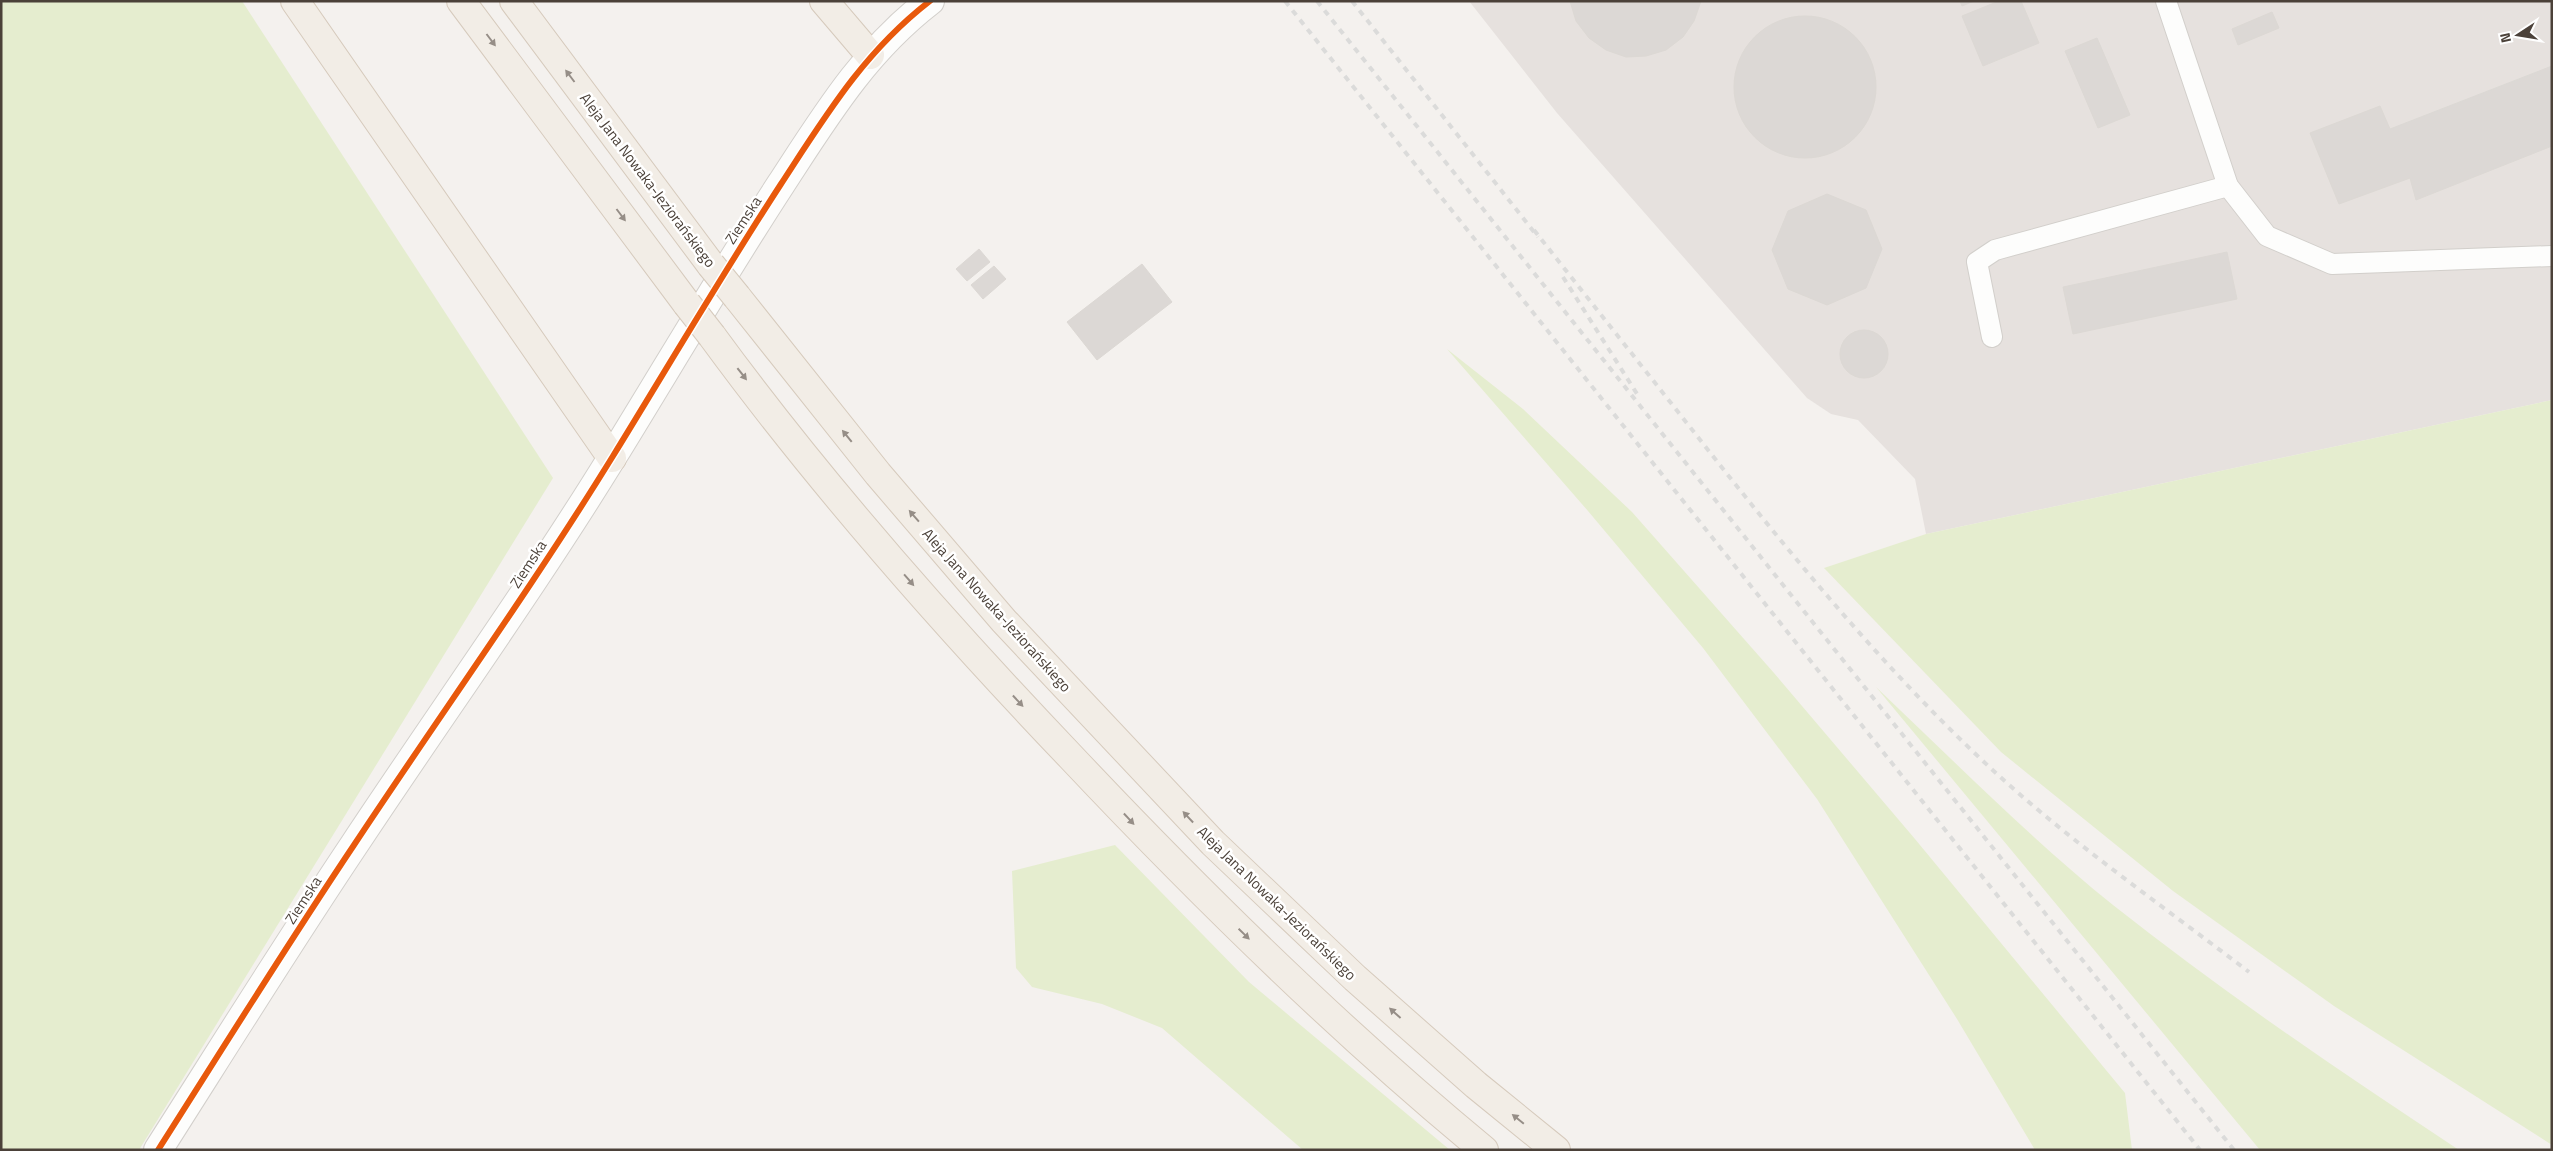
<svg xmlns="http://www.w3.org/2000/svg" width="2553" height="1151" viewBox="0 0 2553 1151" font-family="'Titillium Web',sans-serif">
<rect width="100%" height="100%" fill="#f4f1ee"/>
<path fill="#e6e1de" d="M1469,1H2552V400L1926,534L1915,479L1858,420L1831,414L1807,398L1557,113Z"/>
<g fill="#e5edcf">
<path d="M1,1H242L553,478L139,1150H1Z"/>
<path d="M1447,349L1523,409L1632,512L1774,673L1915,839L2125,1093L2132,1150H2035L1957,1019L1817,799L1703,648L1588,511Z"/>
<path d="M2552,400V1145L2334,1006L2173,891L2001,752L1824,568L1926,534Z"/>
<path d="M1876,687C1954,761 2030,838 2113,905C2224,993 2341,1072 2459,1150H2260Z"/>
<path d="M1115,845L1249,982L1450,1150H1303L1162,1028L1102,1004L1032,987L1016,968L1012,871Z"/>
</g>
<g fill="#dcd8d5" stroke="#dcd8d4">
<path d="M1701,1L1694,21L1683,37L1666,50L1646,56L1626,57L1606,50L1589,38L1576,21L1570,1Z"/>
<path d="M1960,1H1974L1962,6Z"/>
<path d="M1999,1H2021L2039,43L1983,66L1962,16Z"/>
<path d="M2272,12L2279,28L2238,45L2232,29Z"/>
<circle cx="1805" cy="87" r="71"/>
<path d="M2097,38L2130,115L2098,128L2065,51Z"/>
<path d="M2552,66V146L2416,200L2410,178L2339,204L2310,133L2380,106L2390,129Z"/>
<path d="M1827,194L1866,210L1882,249L1866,288L1827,305L1788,289L1772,250L1788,211Z"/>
<path d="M979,249L990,262L967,281L956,269Z"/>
<path d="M2227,252L2237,299L2073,334L2063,287Z"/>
<path d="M1142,264L1172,302L1097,360L1067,322Z"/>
<path d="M994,266L1006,279L983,299L971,285Z"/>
<circle cx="1864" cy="354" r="24"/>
</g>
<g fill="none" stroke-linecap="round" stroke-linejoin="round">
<defs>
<g id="service">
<path d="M2166,1L2228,186L2267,236L2332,264L2552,256"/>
<path d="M1992,337L1977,262L1995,250L2228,186"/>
</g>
<path id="tertiary" d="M158,1150C223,1048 287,945 354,845C440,715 531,589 613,456C669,365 723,273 781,184C826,115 864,52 930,1"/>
<g id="primary">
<path d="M295,1L612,458"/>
<path d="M461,1L687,304"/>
<path d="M514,1L711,265"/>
<path d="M824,1L870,55"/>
<path d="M737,297L878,474L1004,621L1213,843L1355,978L1476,1085L1556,1150"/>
<path d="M712,336C821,485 944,624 1071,757C1202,896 1337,1029 1484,1150"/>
</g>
</defs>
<use href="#service" stroke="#d2cfcb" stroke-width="22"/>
<use href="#tertiary" stroke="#d2cfcb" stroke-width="30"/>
<use href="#primary" stroke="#d6cabc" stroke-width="30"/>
<use href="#service" stroke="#fdfdfc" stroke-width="20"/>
<use href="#tertiary" stroke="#fdfdfc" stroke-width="28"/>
<use href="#primary" stroke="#f2ede6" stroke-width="28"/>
<g stroke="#dbdbda" stroke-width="4" stroke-dasharray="6 6" stroke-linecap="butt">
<path d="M1285,1L2200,1150"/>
<path d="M1317,1L2234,1150"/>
<path d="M1352,1L1538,237"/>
<path d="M1534,230C1593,305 1653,380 1712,455C1797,562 1884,668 1984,762C2066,839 2160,904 2249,972"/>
<path d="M1563,277L1639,397"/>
</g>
<defs>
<g id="primary-bridge">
<path d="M711,265L737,297"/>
<path d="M687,304L712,336"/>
</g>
</defs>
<use href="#primary-bridge" stroke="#d6cabc" stroke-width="30" stroke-linecap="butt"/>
<use href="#primary-bridge" stroke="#f2ede6" stroke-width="28"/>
<defs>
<path id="cycleway" d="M158,1150C223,1048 287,945 354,845C440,715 531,589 613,456C669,365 723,273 781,184C826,115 864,52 930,1"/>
</defs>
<use href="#cycleway" stroke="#fff" stroke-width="9"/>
<use href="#cycleway" stroke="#e8590c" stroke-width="6"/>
</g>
<defs><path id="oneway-solid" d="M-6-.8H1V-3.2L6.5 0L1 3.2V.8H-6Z" transform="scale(1.25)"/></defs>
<g fill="#968e87">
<use href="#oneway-solid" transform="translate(491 40) rotate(53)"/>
<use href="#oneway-solid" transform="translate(570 76) rotate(-127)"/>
<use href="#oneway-solid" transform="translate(621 215) rotate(53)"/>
<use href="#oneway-solid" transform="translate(742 374) rotate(52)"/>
<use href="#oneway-solid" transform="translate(847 436) rotate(-129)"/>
<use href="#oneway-solid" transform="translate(914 516) rotate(-131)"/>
<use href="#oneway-solid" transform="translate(909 580) rotate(49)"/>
<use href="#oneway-solid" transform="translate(1018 701) rotate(47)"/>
<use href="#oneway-solid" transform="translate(1188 817) rotate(-133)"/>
<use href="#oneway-solid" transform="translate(1129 819) rotate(47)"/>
<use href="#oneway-solid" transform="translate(1244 934) rotate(44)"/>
<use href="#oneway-solid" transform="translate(1395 1013) rotate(-138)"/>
<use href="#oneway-solid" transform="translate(1518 1119) rotate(-141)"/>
</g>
<g text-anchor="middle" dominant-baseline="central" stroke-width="5" stroke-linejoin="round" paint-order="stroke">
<g font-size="15" fill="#4b4139" stroke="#fff">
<text transform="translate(648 180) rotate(53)">Aleja Jana Nowaka-Jeziorańskiego</text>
<text transform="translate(743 220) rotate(-57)">Ziemska</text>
<text transform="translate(528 564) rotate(-57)">Ziemska</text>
<text transform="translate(997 610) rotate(48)">Aleja Jana Nowaka-Jeziorańskiego</text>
<text transform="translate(303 900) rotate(-57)">Ziemska</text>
<text transform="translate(1277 903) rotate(44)">Aleja Jana Nowaka-Jeziorańskiego</text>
</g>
</g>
<rect width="2553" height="1151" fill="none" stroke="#4b4139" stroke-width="5"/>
<g transform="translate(2518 35) rotate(258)" stroke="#ffffff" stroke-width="4" paint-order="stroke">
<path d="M0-4L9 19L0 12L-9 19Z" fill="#4b4139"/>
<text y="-8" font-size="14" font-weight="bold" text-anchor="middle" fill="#4b4139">N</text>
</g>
</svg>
